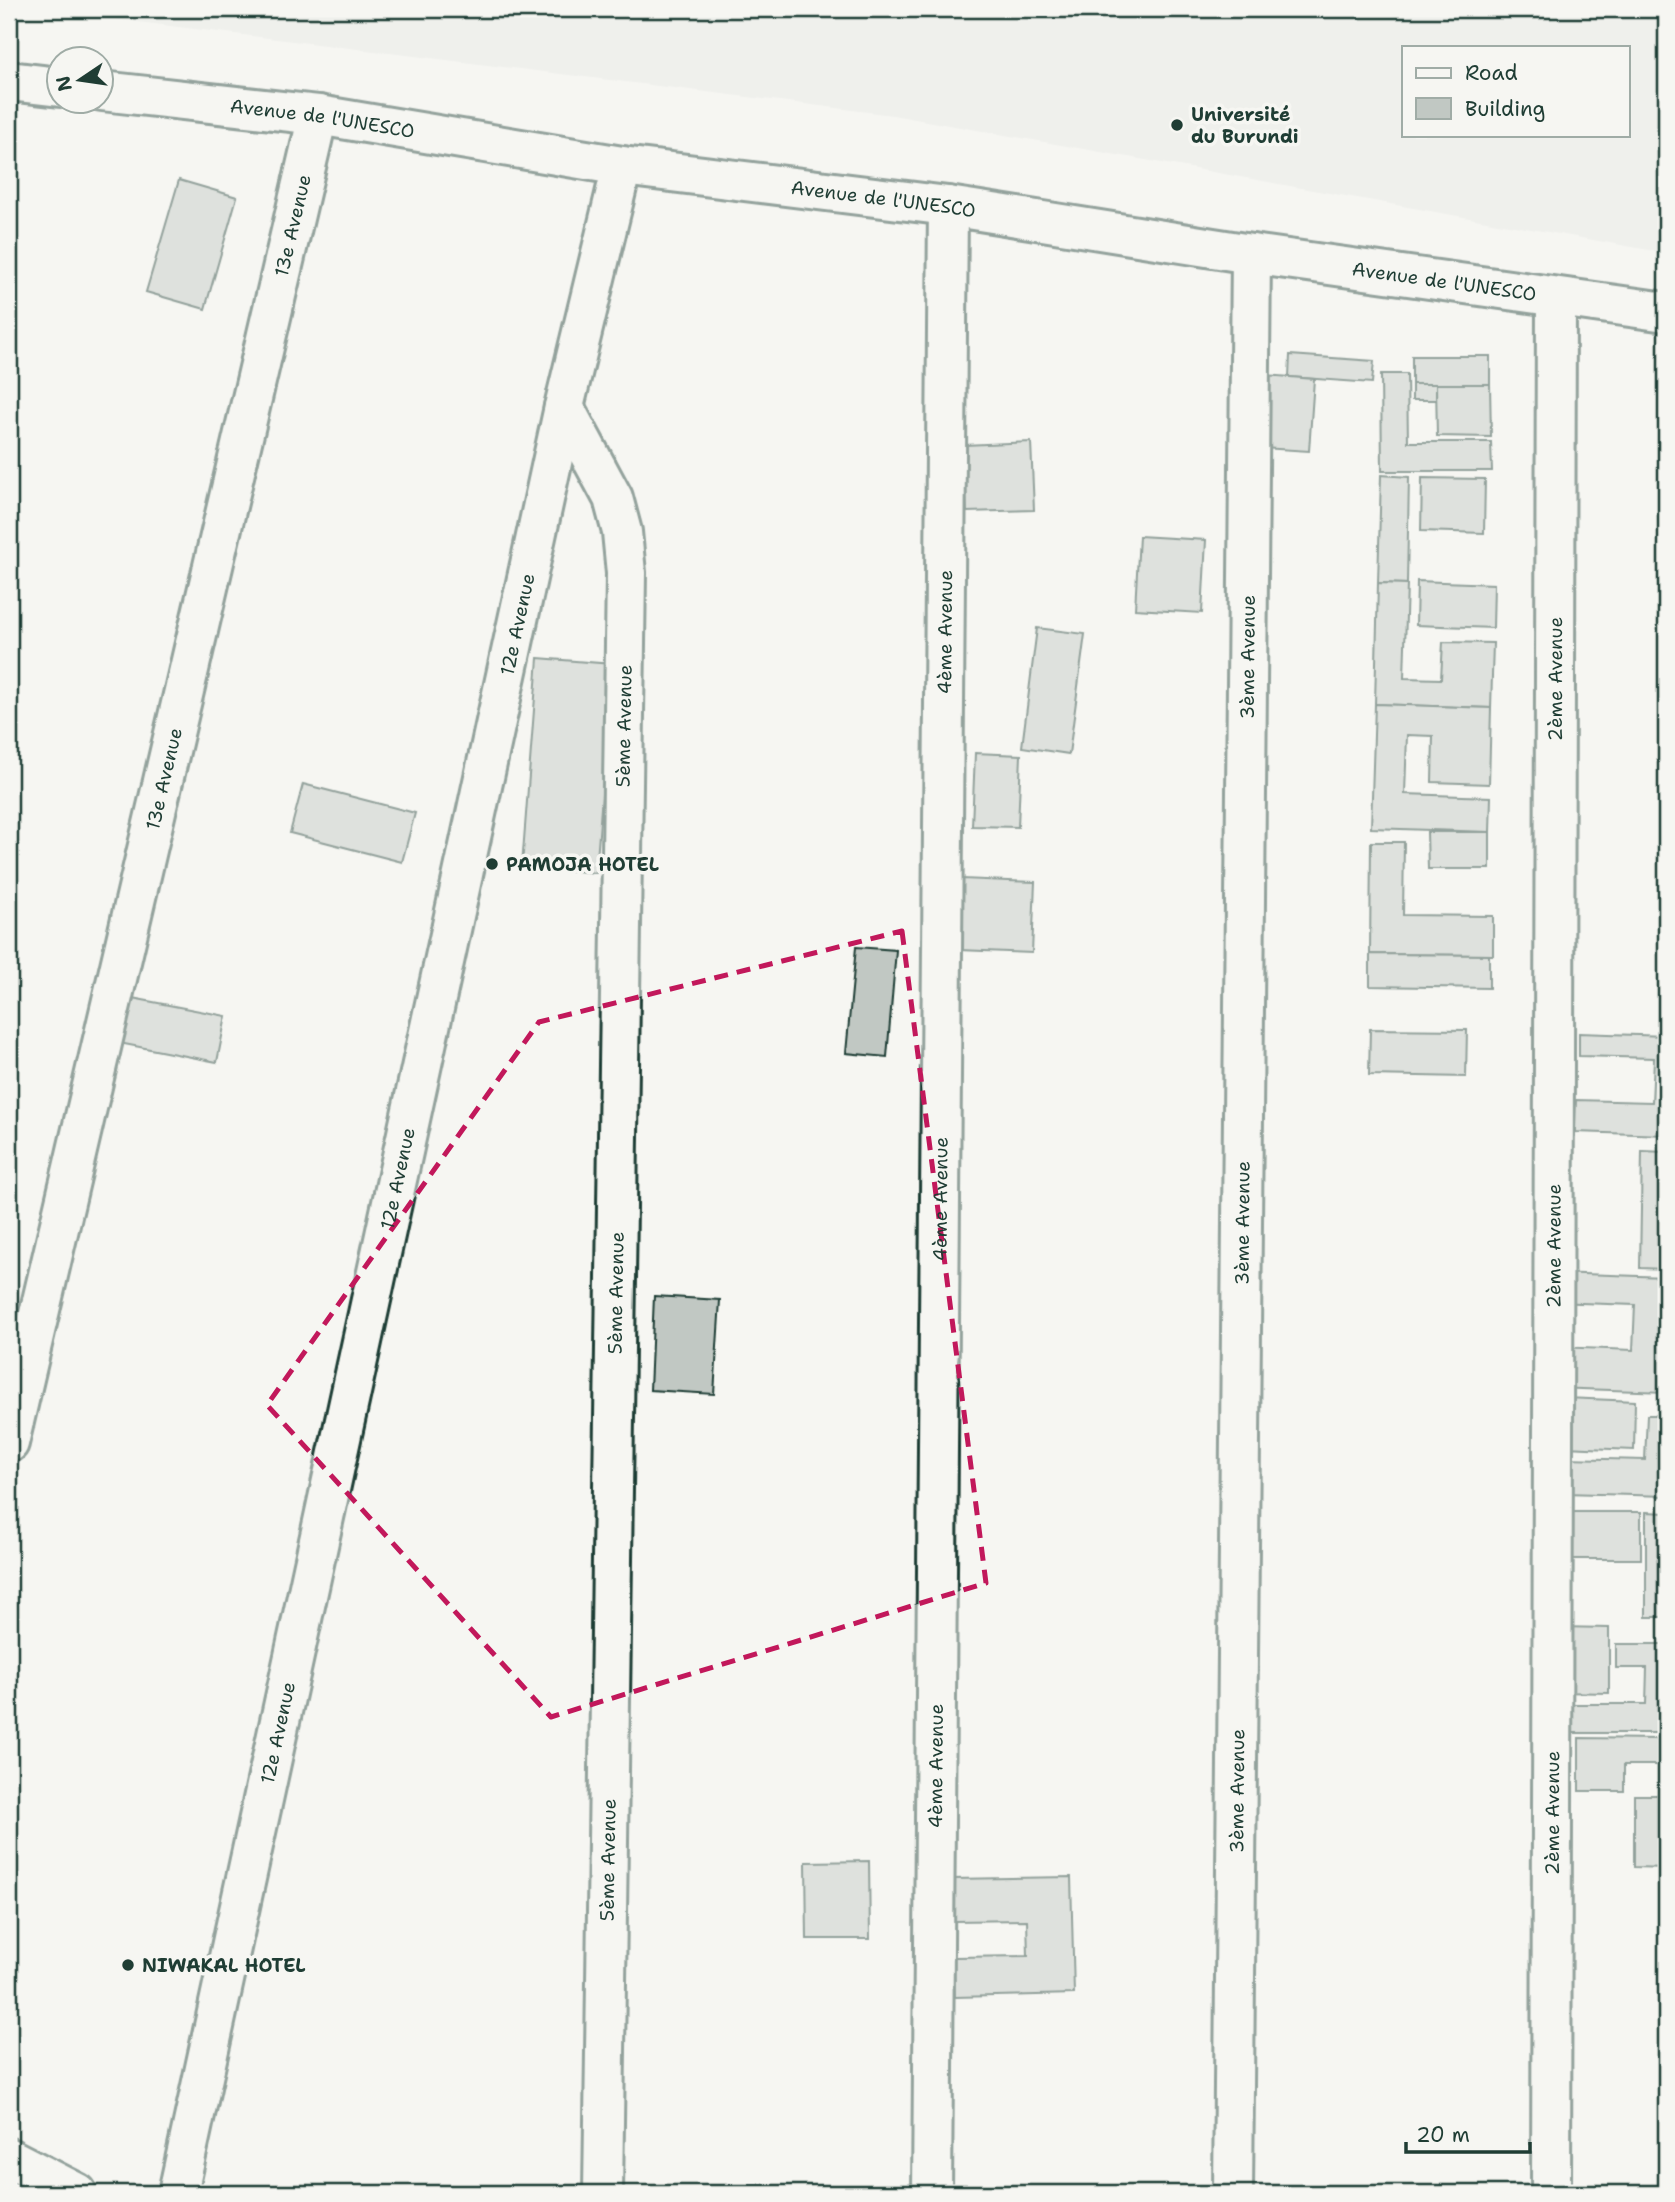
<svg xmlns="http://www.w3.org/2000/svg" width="1675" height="2202" viewBox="0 0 1675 2202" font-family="'Shantell Sans',sans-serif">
<rect width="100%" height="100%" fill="#f6f6f2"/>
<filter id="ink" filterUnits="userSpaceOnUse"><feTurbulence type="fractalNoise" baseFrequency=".0143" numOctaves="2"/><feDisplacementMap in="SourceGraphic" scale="14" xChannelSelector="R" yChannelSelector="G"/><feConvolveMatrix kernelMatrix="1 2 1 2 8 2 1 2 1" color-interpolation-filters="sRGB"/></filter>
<g filter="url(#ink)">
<path fill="#e6e8e4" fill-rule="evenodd" d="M33,9H1666V253L893,115ZM1404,47H1628V135H1404Z"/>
<g fill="#c1c8c3" stroke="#1f3d34" stroke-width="2">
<path d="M179,180L237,197L205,309L146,292Z"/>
<path d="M1290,355L1374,361L1372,383L1289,377Z"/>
<rect x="1412" y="356" width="78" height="28"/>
<path d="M1381,374H1407L1408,442H1491L1492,471H1382Z"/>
<path d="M1266,375L1314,379L1309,451L1262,448Z"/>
<rect x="1412" y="384" width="24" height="16"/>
<path d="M1436,384H1490L1491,437L1437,436Z"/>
<path d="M1031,442L1034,510L967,512L964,445Z"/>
<path d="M1381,475L1409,477L1407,584L1378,583Z"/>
<path d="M1422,478L1485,479L1484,533L1421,531Z"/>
<path d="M1139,536L1206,540L1202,613L1135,609Z"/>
<path d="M1417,581L1494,584L1493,628L1416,625Z"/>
<path d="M1378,583L1407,584L1404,678L1441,679L1443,642L1493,643L1491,708L1375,704Z"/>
<path d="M1037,628L1085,634L1069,754L1022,747Z"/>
<path d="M538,658L612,664L596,873L522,866Z"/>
<path d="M1375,704L1491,708L1489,784L1432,782L1433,736L1407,735L1405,794L1491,797L1490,832L1371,828Z"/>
<path d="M975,753L1021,755L1018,827L972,826Z"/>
<path d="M303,784L415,813L402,862L290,833Z"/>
<path d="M1427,832H1490V869H1428Z"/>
<path d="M1371,842H1404L1403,915L1493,916V955L1370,954Z"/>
<path d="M962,879L1035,882L1032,953L960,950Z"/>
<path d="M856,947L896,950L887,1057L846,1053Z"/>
<path d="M1370,954L1489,955V988L1370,986Z"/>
<path d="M127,997L226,1016L217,1062L119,1043Z"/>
<path d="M1370,1029L1467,1030L1466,1077L1369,1075Z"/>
<path d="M1579,1033L1666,1036V1135L1575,1132L1576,1100L1652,1102L1654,1058L1579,1056Z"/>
<path d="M1642,1151L1666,1152V1269L1640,1268Z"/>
<path d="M1555,1273L1666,1277V1392L1554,1388L1556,1347L1633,1350L1635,1305L1554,1302Z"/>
<path d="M654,1296L720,1300L714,1394L650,1390Z"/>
<path d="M1566,1398L1635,1401L1634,1450L1565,1447Z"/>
<path d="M1647,1415H1666V1496L1565,1493L1566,1458L1645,1460Z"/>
<path d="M1563,1512H1641V1559H1562Z"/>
<path d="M1646,1512L1666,1513V1617H1646Z"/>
<path d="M1558,1627L1609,1628V1693L1557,1692Z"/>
<path d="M1616,1644H1666V1733H1558V1704H1646L1647,1668H1616Z"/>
<path d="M1579,1738L1658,1739V1765H1624V1791H1579Z"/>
<path d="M1634,1795H1666V1868L1634,1867Z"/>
<path d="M869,1861L870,1939H807L806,1862Z"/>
<path d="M1071,1877L1074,1994L955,1997L954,1957L1028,1956L1027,1920L954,1921L952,1879Z"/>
</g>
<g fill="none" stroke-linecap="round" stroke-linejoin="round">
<defs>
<g id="minor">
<path d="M9,81L60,87"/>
<path id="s1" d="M102,91L318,115L622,166L948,206L1251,254L1666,312"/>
<path d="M564,407L613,498L622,532L626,573L603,2193"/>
<path id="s2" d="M9,1443L318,115"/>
<path id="s3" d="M178,2193L564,407L622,166"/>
<path id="s4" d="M932,2193L948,206"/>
<path id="s5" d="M1233,2193L1251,254"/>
<path id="s6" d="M1551,2193L1556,298"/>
</g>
<path id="tertiary" d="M9,2158L77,2193"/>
</defs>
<use href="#minor" stroke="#1f3d34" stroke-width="44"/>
<use href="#tertiary" stroke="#1f3d34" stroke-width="44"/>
<use href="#minor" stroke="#f6f6f2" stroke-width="38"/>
<use href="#tertiary" stroke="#f6f6f2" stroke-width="38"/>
</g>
</g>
<path d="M0 0H1675V2202H0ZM902,931L986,1583L551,1717L267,1405L539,1022Z" fill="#f6f6f2" fill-opacity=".55" fill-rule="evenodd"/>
<path fill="none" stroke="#c2185b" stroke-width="5" stroke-dasharray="14 9" stroke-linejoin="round" d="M902,931L986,1583L551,1717L267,1405L539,1022Z"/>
<g fill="#1f3d34" stroke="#f6f6f2" stroke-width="2.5">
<circle cx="1177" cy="125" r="7"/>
<circle cx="492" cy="864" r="7"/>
<circle cx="128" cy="1965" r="7"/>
</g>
<g text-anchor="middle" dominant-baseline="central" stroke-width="7" stroke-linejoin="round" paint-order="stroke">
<g font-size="19" font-weight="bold" fill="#1f3d34" stroke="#f6f6f2" text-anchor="start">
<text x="1191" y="114">Université<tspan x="1191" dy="22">du Burundi</tspan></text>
<text x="506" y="864">PAMOJA HOTEL</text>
<text x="142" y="1965">NIWAKAL HOTEL</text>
</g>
<g font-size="19" fill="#1f3d34" stroke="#f6f6f2">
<text stroke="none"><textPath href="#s1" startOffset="222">Avenue de l'UNESCO</textPath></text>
<text stroke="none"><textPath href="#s1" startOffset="789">Avenue de l'UNESCO</textPath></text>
<text stroke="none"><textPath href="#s2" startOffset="1250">13e Avenue</textPath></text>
<text stroke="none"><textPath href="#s1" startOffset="1356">Avenue de l'UNESCO</textPath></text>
<text stroke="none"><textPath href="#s3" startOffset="1605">12e Avenue</textPath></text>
<text stroke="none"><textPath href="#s4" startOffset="1561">4ème Avenue</textPath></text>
<text stroke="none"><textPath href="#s5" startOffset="1536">3ème Avenue</textPath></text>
<text stroke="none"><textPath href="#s6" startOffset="1514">2ème Avenue</textPath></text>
<text transform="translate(624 726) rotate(-89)">5ème Avenue</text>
<text stroke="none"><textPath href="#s2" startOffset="682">13e Avenue</textPath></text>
<text stroke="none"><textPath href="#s3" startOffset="1038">12e Avenue</textPath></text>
<text stroke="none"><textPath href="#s4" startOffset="994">4ème Avenue</textPath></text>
<text stroke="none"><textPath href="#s5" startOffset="970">3ème Avenue</textPath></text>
<text stroke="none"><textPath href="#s6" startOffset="947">2ème Avenue</textPath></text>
<text transform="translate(616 1293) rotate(-89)">5ème Avenue</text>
<text stroke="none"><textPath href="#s3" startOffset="471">12e Avenue</textPath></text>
<text stroke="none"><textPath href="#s4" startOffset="427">4ème Avenue</textPath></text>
<text stroke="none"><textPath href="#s5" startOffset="402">3ème Avenue</textPath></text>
<text stroke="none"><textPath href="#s6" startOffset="380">2ème Avenue</textPath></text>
<text transform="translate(608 1860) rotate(-89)">5ème Avenue</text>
</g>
</g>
<rect width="1675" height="2202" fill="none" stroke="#f6f6f2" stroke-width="35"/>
<rect x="18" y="18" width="1640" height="2167" fill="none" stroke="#1f3d34" stroke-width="2.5" filter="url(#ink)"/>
<rect x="1402" y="46" width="228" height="91" fill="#f6f6f2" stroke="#a0aca6" stroke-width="2"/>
<rect x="1416" y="68" width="35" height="10" fill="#f6f6f2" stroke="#a0aca6" stroke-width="2"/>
<text x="1465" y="80" font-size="21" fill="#1f3d34">Road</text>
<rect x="1416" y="98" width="35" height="21" fill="#c1c8c3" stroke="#a0aca6" stroke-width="2"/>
<text x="1465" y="116" font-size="21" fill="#1f3d34">Building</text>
<g transform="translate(80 80) rotate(257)"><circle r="33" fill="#f6f6f2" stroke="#a0aca6" stroke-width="2"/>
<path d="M0-5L12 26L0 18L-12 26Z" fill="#1f3d34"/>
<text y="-10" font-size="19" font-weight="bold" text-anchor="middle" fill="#1f3d34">N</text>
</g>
<path d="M1406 2142v10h124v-10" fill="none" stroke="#1f3d34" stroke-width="3.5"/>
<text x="1416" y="2142" font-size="21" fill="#1f3d34" stroke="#f6f6f2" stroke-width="5" paint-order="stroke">20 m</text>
</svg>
